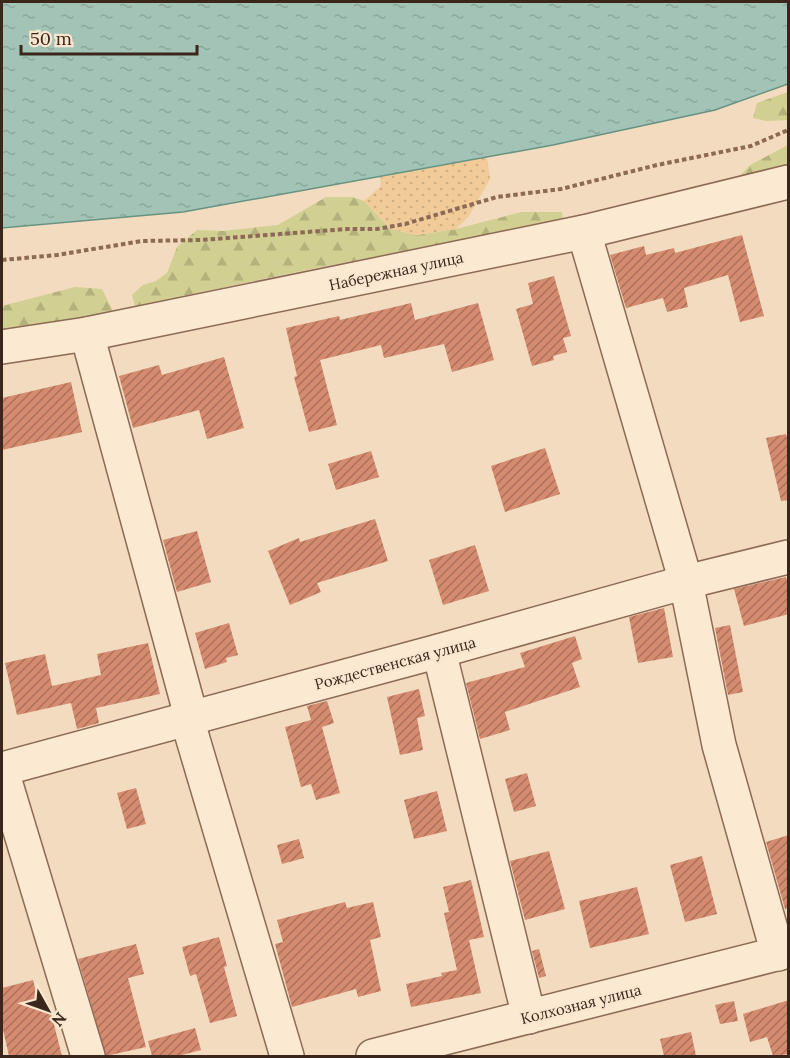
<svg xmlns="http://www.w3.org/2000/svg" width="790" height="1058" viewBox="0 0 790 1058" font-family="Lora,serif">
<defs>
<pattern id="forest-firs" width="22" height="20" patternUnits="userSpaceOnUse" patternTransform="scale(1.5)"><rect width="22" height="20" fill="#d1cf91"/><path d="M5 1l3.5 6h-7zM16 11l3.5 6h-7z" fill="#b4b27c"/></pattern>
<pattern id="sand-dots" width="8" height="8" patternUnits="userSpaceOnUse" patternTransform="scale(1.5)"><rect width="8" height="8" fill="#f1cc98"/><path d="M2 2h.1M6 6h.1" fill="none" stroke="#cfaf82" stroke-width="1.8" stroke-linecap="round"/></pattern>
<pattern id="water-ripples" width="26" height="14" patternUnits="userSpaceOnUse" patternTransform="scale(1.5)"><rect width="26" height="14" fill="#a2c3b5"/><path d="M2 4q2-2 4 0t4 0M15 11q2-2 4 0t4 0" fill="none" stroke="#8ca79b"/></pattern>
<pattern id="building-hatch" width="6" height="6" patternUnits="userSpaceOnUse" patternTransform="scale(1.5)"><rect width="6" height="6" fill="#d48b70"/><path d="M-1 1l2-2M0 6l6-6M5 7l2-2" fill="none" stroke="#ad715b"/></pattern>
</defs>
<rect width="100%" height="100%" fill="#f2dbbe"/>
<g fill="url(#forest-firs)">
<path d="M788,92V120L766,121L753,118L757,103Z"/>
<path d="M788,145V170L735,181L750,165Z"/>
<path d="M326,197H352L364,201L391,229L417,235L456,229L521,212H562L563,221L306,270L135,306L132,295L143,285L156,281L167,273L177,247L197,230L223,231L278,225Z"/>
<path d="M75,287L102,289L114,313L2,335V306Z"/>
</g>
<path fill="url(#sand-dots)" d="M487,157L490,179L469,216L456,229L417,235L392,229L364,201L381,186L380,177Z"/>
<path fill="url(#water-ripples)" stroke="#689282" stroke-width="1.5" d="M2,2H788V84L715,110L553,145L183,212L2,228Z"/>
<g fill="url(#building-hatch)">
<path d="M742,235L764,316L740,322L728,275L684,288L688,307L667,312L663,298L626,308L610,255L644,246L646,255L674,248L675,253Z"/>
<path d="M554,276L571,336L563,338L567,352L553,356L554,360L532,366L516,309L533,304L528,283Z"/>
<path d="M411,303L415,320L478,303L494,360L452,372L444,344L384,358L381,345L320,360L337,425L309,432L294,377L297,376L286,328L339,316L340,320Z"/>
<path d="M224,357L244,428L207,439L199,410L133,428L119,376L159,365L162,375Z"/>
<path d="M71,382L82,432L2,450V398Z"/>
<path d="M786,434L789,445V500L781,501L766,438Z"/>
<path d="M545,448L560,494L505,512L491,466Z"/>
<path d="M371,451L379,477L336,490L328,464Z"/>
<path d="M375,519L388,561L317,583L321,592L290,605L268,551L299,538L300,542Z"/>
<path d="M197,531L211,582L177,592L163,540Z"/>
<path d="M475,545L489,591L443,605L429,560Z"/>
<path d="M786,577L789,587V614L744,626L734,589Z"/>
<path d="M664,608L673,657L638,663L629,617Z"/>
<path d="M229,623L238,655L226,658L227,662L205,669L195,633Z"/>
<path d="M730,625L743,692L728,695L715,628Z"/>
<path d="M575,636L582,659L572,663L580,687L505,712L510,730L480,739L466,683L525,667L520,653Z"/>
<path d="M148,643L160,694L96,708L99,723L77,729L71,703L17,715L5,663L45,654L52,686L101,675L97,654Z"/>
<path d="M419,689L425,716L417,718L423,750L400,755L387,697Z"/>
<path d="M327,701L334,723L322,727L340,793L316,800L311,784L301,787L285,727L311,720L307,706Z"/>
<path d="M527,773L536,806L514,812L505,779Z"/>
<path d="M136,788L146,824L127,829L117,793Z"/>
<path d="M437,791L447,831L414,839L404,800Z"/>
<path d="M789,835V909H785L766,842Z"/>
<path d="M299,839L304,858L282,864L277,845Z"/>
<path d="M549,851L565,909L525,920L510,861Z"/>
<path d="M702,856L717,914L685,922L670,865Z"/>
<path d="M471,880L484,937L469,940L481,993L411,1007L406,984L442,976L441,973L457,970L444,913L449,912L443,887Z"/>
<path d="M637,887L649,934L590,948L579,901Z"/>
<path d="M345,902L347,908L373,902L381,937L370,940L381,991L358,997L356,989L292,1007L275,944L283,942L277,920Z"/>
<path d="M219,937L227,966L224,967L237,1016L210,1023L196,974L190,976L182,947Z"/>
<path d="M136,944L144,974L128,978L146,1047L106,1056L78,959Z"/>
<path d="M539,949L546,976L539,978L532,951Z"/>
<path d="M33,980L40,1007L49,1005L62,1056H9L2,1025V988Z"/>
<path d="M789,1000V1054L773,1056L767,1037L750,1042L743,1014Z"/>
<path d="M734,1001L738,1021L720,1024L715,1005Z"/>
<path d="M195,1028L201,1050L178,1056H152L148,1041Z"/>
<path d="M691,1032L696,1056H664L660,1039Z"/>
</g>
<g fill="none" stroke-linecap="round" stroke-linejoin="round">
<defs>
<g id="minor">
<path d="M584,232L686,582L719,745L778,954"/>
<path d="M87,334L188,705L187,719L287,1056"/>
<path d="M2,347L87,334L584,232L788,182"/>
<path d="M439,651L529,1017"/>
<path d="M2,769L439,651L686,582L788,557"/>
<path d="M2,771L88,1056"/>
<path d="M373,1056L788,951"/>
</g>
</defs>
<use href="#minor" stroke="#8c6a55" stroke-width="36"/>
<path stroke="#8c6a55" stroke-width="4" stroke-dasharray="4.5 3" stroke-linecap="butt" d="M2,260L57,255L142,241L201,240L347,229H377L405,224L497,197L561,189L657,165L751,146L788,130"/>
<use href="#minor" stroke="#fce9d2" stroke-width="33"/>
</g>
<g text-anchor="middle" dominant-baseline="central" stroke-width="4.5" stroke-linejoin="round" paint-order="stroke">
<g font-size="15" fill="#3a261b" stroke="#f9e6ce">
<text transform="translate(396 271) rotate(-12)">Набережная улица</text>
<text transform="translate(395 663) rotate(-15)">Рождественская улица</text>
<text transform="translate(581 1004) rotate(-14)">Колхозная улица</text>
</g>
</g>
<rect width="790" height="1058" fill="none" stroke="#3a261b" stroke-width="6"/>
<g transform="translate(48 1010) rotate(130)" stroke="#f9e6ce" stroke-width="4.5" paint-order="stroke">
<path d="M0-4.5L10 22L0 15L-10 22Z" fill="#3a261b"/>
<text y="-9" font-size="16" font-weight="bold" text-anchor="middle" fill="#3a261b">N</text>
</g>
<path d="M21 45v9h176v-9" fill="none" stroke="#3a261b" stroke-width="3"/>
<text x="30" y="45" font-size="18" fill="#3a261b" stroke="#f9e6ce" stroke-width="4.5" paint-order="stroke">50 m</text>
</svg>
